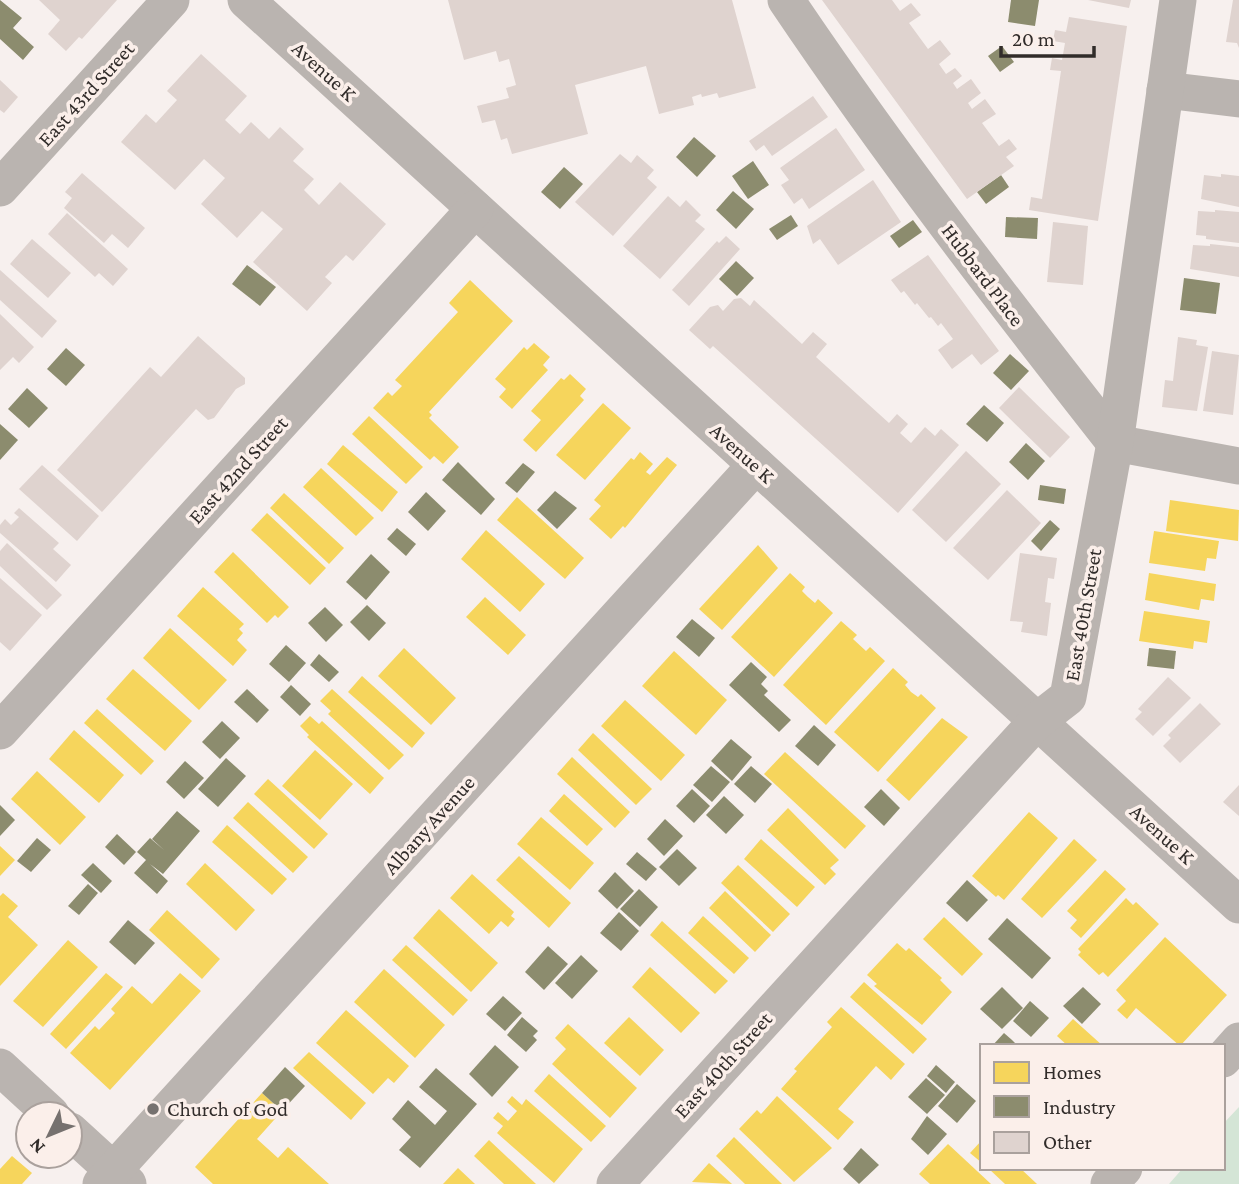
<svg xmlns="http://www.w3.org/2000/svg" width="1239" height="1184" viewBox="0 0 1239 1184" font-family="'Crimson Pro',serif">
<rect width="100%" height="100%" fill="#f7f0ee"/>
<path fill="#d4e5d6" d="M1239,1107V1184H1169L1183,1168H1223V1124Z"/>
<g fill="#f6d55c">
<path d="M470,280L513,321L429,412L432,415L429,418L459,447L443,464L434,456L430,460L373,408L388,392L392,396L402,386L395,380L458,312L449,303Z"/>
<path d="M534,343L550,357L543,365L548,370L512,409L499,397L506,389L495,379L524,347L527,350Z"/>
<path d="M570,374L586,389L580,396L584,400L536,452L523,440L541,420L531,411L561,378L564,380Z"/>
<path d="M603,403L631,428L585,480L556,455Z"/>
<path d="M369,416L423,467L406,484L352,434Z"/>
<path d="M343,445L398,492L382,512L327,464Z"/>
<path d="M640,452L653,464L646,472L650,475L667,457L677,465L625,528L623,526L611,539L589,519L601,506L594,500L631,458L634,460Z"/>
<path d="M321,468L374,518L356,536L303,487Z"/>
<path d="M284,493L344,548L329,564L270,508Z"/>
<path d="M517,497L584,558L565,579L497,520Z"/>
<path d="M1170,500L1239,510L1238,541L1166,531Z"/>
<path d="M267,513L326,568L310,585L251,530Z"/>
<path d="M486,530L545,584L520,612L461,559Z"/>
<path d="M1154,531L1219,541L1216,559L1207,558L1205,571L1149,563Z"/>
<path d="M758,545L778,568L722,630L699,609Z"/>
<path d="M233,552L289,607L278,618L275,615L267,623L214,572Z"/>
<path d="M790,573L805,587L802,591L808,597L815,603L818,599L833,613L774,677L731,637Z"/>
<path d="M1149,573L1216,584L1214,601L1201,599L1199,610L1145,600Z"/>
<path d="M203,587L244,624L239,629L243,633L237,640L247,650L233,666L177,616Z"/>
<path d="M485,597L526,635L508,655L466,617Z"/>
<path d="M1144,611L1210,621L1207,643L1194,641L1193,649L1139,641Z"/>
<path d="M841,621L857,635L853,639L866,651L870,647L885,661L826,725L783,685Z"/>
<path d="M170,628L227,680L199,710L143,658Z"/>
<path d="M404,648L456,698L431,725L378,676Z"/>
<path d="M674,651L727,700L696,735L642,686Z"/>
<path d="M893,668L908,682L905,685L911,692L918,697L921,694L936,708L878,772L834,732Z"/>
<path d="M133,669L192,721L165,751L106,699Z"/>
<path d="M362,676L425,733L412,748L348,692Z"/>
<path d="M332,689L404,755L389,770L328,714L331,711L320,701Z"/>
<path d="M625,700L685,755L661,781L601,726Z"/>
<path d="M97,709L154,761L141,775L84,723Z"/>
<path d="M310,716L319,724L322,721L384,778L370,794L307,737L309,735L300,726Z"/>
<path d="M942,718L968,737L909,801L886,780Z"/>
<path d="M74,730L124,775L99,803L49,759Z"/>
<path d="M593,733L652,789L636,805L578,750Z"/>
<path d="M315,750L353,784L320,820L282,786Z"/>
<path d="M785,752L866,826L845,849L764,774Z"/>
<path d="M572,757L630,812L615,828L557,774Z"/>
<path d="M37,771L86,817L60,845L11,799Z"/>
<path d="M268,779L328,834L314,849L254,794Z"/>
<path d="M564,794L603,829L587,846L549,811Z"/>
<path d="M248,802L308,857L293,873L233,818Z"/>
<path d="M788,808L839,860L830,868L836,874L825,885L767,830Z"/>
<path d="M1029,812L1058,838L1004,900L998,895L996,897L972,876Z"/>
<path d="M541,817L594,863L570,890L517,844Z"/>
<path d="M227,825L287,879L272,895L212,842Z"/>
<path d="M761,839L815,887L797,907L744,859Z"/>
<path d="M1074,839L1097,860L1042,918L1021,899Z"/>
<path d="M0,846L15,860L0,876Z"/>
<path d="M519,856L571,903L549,928L496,880Z"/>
<path d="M205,863L255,910L236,931L186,884Z"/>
<path d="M738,865L790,914L773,932L721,883Z"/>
<path d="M1105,870L1126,889L1081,938L1070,928L1077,920L1067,911Z"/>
<path d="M472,874L514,912L511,916L515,919L508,927L501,921L489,934L450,898Z"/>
<path d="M725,891L771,935L755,952L709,908Z"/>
<path d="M3,893L18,906L8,917L38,945L0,986V896Z"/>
<path d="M1126,898L1133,905L1136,902L1159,924L1108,977L1103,972L1099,975L1078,955L1081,952L1078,949Z"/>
<path d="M439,909L498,963L471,992L413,938Z"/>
<path d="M167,910L220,959L202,979L149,930Z"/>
<path d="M703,916L749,958L734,974L688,933Z"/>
<path d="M944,917L983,954L962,976L923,939Z"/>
<path d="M662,921L728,981L715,994L650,935Z"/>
<path d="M1165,937L1227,995L1180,1046L1136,1008L1127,1019L1117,1010L1126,1001L1116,990Z"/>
<path d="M68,940L98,967L43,1027L13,1001Z"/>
<path d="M897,943L906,951L909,948L942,978L940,980L952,992L922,1025L874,986L877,984L867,975Z"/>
<path d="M406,945L468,1000L453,1016L392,960Z"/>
<path d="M650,967L700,1013L681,1033L632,987Z"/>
<path d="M384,969L445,1025L415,1058L354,1002Z"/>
<path d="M106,973L123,987L66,1049L50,1034Z"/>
<path d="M180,973L201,991L110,1090L70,1053L95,1026L99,1030L115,1013L111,1009L132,986L152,1004Z"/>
<path d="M864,982L927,1039L913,1054L850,997Z"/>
<path d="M841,1007L905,1064L891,1080L876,1066L838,1109L854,1122L838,1140L781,1089L797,1071L794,1069L832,1027L827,1022Z"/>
<path d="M346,1010L409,1066L394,1083L388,1078L373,1094L316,1043Z"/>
<path d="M629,1017L664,1050L640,1076L604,1043Z"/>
<path d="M1073,1019L1103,1046H1068L1057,1036Z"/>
<path d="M568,1024L637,1088L610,1118L552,1064L566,1049L555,1038Z"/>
<path d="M309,1052L366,1103L351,1120L293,1068Z"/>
<path d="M549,1074L606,1126L591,1142L534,1091Z"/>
<path d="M262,1093L282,1111L257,1139L278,1158L288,1147L329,1184H213L195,1167Z"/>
<path d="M512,1096L522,1105L526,1099L583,1149L554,1183L497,1133L503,1126L493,1118L498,1112L508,1121L517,1111L507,1102Z"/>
<path d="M777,1096L832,1148L794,1182L739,1129L757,1110L761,1114Z"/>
<path d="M734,1137L782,1184H745L716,1156Z"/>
<path d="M489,1140L536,1184H504L474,1156Z"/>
<path d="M982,1140V1163L970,1153Z"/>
<path d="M948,1144L991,1184H930L919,1174Z"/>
<path d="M12,1156L32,1173L22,1184H0V1169Z"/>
<path d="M709,1163L732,1184L692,1182Z"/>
<path d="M458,1168L475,1184H443Z"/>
<path d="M988,1168H1020L1037,1184H1005Z"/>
</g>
<g fill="#8c8c6e">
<path d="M0,0L22,18L13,28L34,47L23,60L0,39Z"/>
<path d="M1011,0H1039L1035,26L1008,22Z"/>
<path d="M1002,46L1014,62L1000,72L988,56Z"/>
<path d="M694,137L716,156L697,177L676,157Z"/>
<path d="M753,161L769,185L748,199L732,176Z"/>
<path d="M564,167L583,184L560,209L541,192Z"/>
<path d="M1001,175L1009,187L986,204L977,192Z"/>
<path d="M733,191L754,209L736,229L716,210Z"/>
<path d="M791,215L798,226L777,240L769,229Z"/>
<path d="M1006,217L1038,218L1037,239L1005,237Z"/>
<path d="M913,220L922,232L899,248L890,236Z"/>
<path d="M736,261L754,278L737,296L719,279Z"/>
<path d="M247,265L276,287L260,306L232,284Z"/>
<path d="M1184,278L1220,283L1216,314L1180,310Z"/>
<path d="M66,348L85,365L66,386L47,369Z"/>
<path d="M1010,354L1029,371L1011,390L993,373Z"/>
<path d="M27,388L48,408L29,428L8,409Z"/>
<path d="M984,405L1004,423L987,442L966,424Z"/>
<path d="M0,424L18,440L0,460Z"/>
<path d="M1026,443L1045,461L1028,480L1009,462Z"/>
<path d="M458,462L495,499L481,515L442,480Z"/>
<path d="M523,463L535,472L517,493L505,483Z"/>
<path d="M1040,485L1066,489L1064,504L1038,500Z"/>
<path d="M555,491L577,508L557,529L537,510Z"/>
<path d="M426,492L446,511L428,531L408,512Z"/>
<path d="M1050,520L1060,529L1041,551L1031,541Z"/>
<path d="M397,528L416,544L406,556L387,539Z"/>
<path d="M371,554L390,572L366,600L346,582Z"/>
<path d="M367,605L386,623L369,641L350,622Z"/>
<path d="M325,607L343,625L326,642L308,623Z"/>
<path d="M692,619L715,638L699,657L676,637Z"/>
<path d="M286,645L306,663L289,682L269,664Z"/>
<path d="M1149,648L1176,651L1174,669L1147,666Z"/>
<path d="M319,654L339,672L329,682L310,665Z"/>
<path d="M751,662L767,677L761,684L768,691L764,695L791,720L779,732L729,685Z"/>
<path d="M291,685L311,704L300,716L280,697Z"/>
<path d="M247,689L269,710L257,723L234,702Z"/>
<path d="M222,721L240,738L220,759L202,742Z"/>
<path d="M814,725L836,745L818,766L795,746Z"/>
<path d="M731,739L752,757L732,781L711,761Z"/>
<path d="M226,758L246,776L218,807L198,789Z"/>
<path d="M185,761L204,778L184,799L166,782Z"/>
<path d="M711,766L730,782L712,802L693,785Z"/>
<path d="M751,766L772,784L755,803L734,784Z"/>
<path d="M692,789L710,806L694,823L676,806Z"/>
<path d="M881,789L900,808L884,826L864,807Z"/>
<path d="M724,796L744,815L726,834L706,815Z"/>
<path d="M0,805L15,820L0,836Z"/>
<path d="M177,811L200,831L163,874L150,864L168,881L157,894L134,873L146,860L137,852L150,838L164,850L152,839Z"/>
<path d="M665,819L683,836L664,856L647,839Z"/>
<path d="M117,834L136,852L124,865L105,847Z"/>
<path d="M37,838L51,850L31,872L17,861Z"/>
<path d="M677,849L697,868L679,886L659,867Z"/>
<path d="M637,852L657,869L646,881L626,864Z"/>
<path d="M93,863L112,881L101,893L81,875Z"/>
<path d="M615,872L634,891L617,909L598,891Z"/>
<path d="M967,880L988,900L967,922L946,903Z"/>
<path d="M88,884L98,893L79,915L68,906Z"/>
<path d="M639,889L658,907L640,927L620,909Z"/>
<path d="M619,912L639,931L621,951L600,933Z"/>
<path d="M1007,918L1051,958L1032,979L988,939Z"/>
<path d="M128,920L155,943L135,965L109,942Z"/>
<path d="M548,946L568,964L544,990L525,972Z"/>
<path d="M581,955L598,971L572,999L555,983Z"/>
<path d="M1002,987L1023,1008L1002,1029L980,1009Z"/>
<path d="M1083,987L1101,1004L1082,1024L1063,1006Z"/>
<path d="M503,996L522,1013L505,1031L486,1014Z"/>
<path d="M1030,1001L1049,1018L1031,1037L1013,1021Z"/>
<path d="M522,1017L538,1031L533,1036L537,1040L526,1052L507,1035Z"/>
<path d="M1004,1033L1012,1040L1018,1046H992Z"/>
<path d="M495,1045L519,1067L492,1097L469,1074Z"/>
<path d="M936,1065L955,1082L946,1093L927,1076Z"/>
<path d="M285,1067L305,1086L282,1111L262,1093Z"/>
<path d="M436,1068L477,1104L420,1168L399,1150L411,1137L392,1119L408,1100L435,1125L447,1111L419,1087Z"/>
<path d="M926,1078L945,1095L927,1114L908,1097Z"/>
<path d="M957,1084L976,1101L957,1123L938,1106Z"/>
<path d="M927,1116L947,1134L928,1155L911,1139Z"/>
<path d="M861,1148L879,1165L859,1184L843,1169Z"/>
</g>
<g fill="#dfd3cf">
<path d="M39,0H117L82,39L79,37L66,51L48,34L60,20Z"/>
<path d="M448,0H732L756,88L719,98L717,93L702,97L701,94L692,97L694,105L659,114L646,66L575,85L588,134L512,154L507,138L501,140L495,120L482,123L477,106L509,98L506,88L516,85L509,59L499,62L496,51L464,60Z"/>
<path d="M822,0H892L900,11L911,3L921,15L909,23L928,49L940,40L951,54L939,64L946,74L955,68L962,76L953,83L957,89L971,79L981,93L968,103L972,109L985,99L996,114L982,123L999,146L1009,139L1017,149L1006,157L1014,166L967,199Z"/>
<path d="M1088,0H1131L1129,8Z"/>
<path d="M1233,0H1239V48L1237,43L1226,42Z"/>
<path d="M1069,17L1127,26L1098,221L1029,210L1031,197L1042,199L1061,71L1050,70L1052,58L1062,60L1065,43L1053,41L1055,30L1066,32Z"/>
<path d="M201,54L247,96L225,120L240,134L251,122L269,139L280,127L304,149L293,161L314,179L304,190L319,205L340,182L386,224L353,261L346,255L325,277L332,283L307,311L253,262L283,229L262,211L237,238L201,204L225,178L204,159L175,190L121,142L146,114L156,123L177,100L167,91Z"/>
<path d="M0,80L18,97L4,113L0,110Z"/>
<path d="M813,96L828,117L772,156L764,145L756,151L749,141Z"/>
<path d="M836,128L865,170L809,209L802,198L794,204L781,185L789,180L780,168Z"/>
<path d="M620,154L631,163L637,155L654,170L647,178L657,187L613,236L575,202Z"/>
<path d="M82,173L145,228L128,248L112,234L104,243L64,208L72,198L65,192Z"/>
<path d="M1221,174L1239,176V207L1201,199L1204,175L1221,177Z"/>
<path d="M873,180L901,222L838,265L820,239L813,244L807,226Z"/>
<path d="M668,196L680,207L686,200L701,215L695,221L705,229L660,279L623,246Z"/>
<path d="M1215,210L1239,212V243L1206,239V236L1196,235L1198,211L1215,212Z"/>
<path d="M67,213L128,269L113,286L99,273L95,277L48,234Z"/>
<path d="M1053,222L1088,226L1083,285L1047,282Z"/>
<path d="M726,236L740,249L689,306L672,290L717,241L719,243Z"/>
<path d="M32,239L71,273L48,298L10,264Z"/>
<path d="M1210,244L1239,247V277L1190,269L1193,245L1210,246Z"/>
<path d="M928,255L999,351L981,365L972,354L952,369L938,350L953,339L941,323L938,326L931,317L929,318L917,303L915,305L904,291L901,293L891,280Z"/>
<path d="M0,270L57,321L42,338L0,300Z"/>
<path d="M741,298L750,306L754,300L802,344L813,332L827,344L816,357L889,423L897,414L908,424L900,433L911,443L925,427L935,436L941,429L959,445L898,513L713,346L710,349L689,330L710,307L718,305L723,311L734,299Z"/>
<path d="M0,314L34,347L19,363L13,357L0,370Z"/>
<path d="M198,336L245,378V384L236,389L214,418L208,420L196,409L102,512L57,470L150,367L161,377Z"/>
<path d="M1178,337L1197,340L1196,345L1208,347L1197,411L1162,407L1165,380L1173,381Z"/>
<path d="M1212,351L1239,355L1233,415L1203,411Z"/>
<path d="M1019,387L1070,437L1050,458L999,408Z"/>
<path d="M966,451L1001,484L946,542L912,510Z"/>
<path d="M42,465L99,516L77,541L19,489Z"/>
<path d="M1007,490L1041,523L988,580L953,548Z"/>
<path d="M19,508L59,543L53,549L71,565L56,582L0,533V525L5,519L11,525L19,517L14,513Z"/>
<path d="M7,543L62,595L47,610L0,566V551Z"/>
<path d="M1020,553L1057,558L1054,579L1048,578L1045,602L1051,603L1047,636L1021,632L1023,622L1010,621Z"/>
<path d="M0,578L42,615L10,651L0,642Z"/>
<path d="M1168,677L1191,698L1153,736L1135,719L1142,712L1138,709Z"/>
<path d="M1200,703L1221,724L1180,763L1163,746L1171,738L1168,735Z"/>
<path d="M1239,785V816L1223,802Z"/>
</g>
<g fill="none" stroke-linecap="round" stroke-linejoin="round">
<g stroke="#bab4b0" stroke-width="37">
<path d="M246,0L1239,905"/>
<path d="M786,0C889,153 1001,298 1115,443L1239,466"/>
<path d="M1165,90L1239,99"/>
<path d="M0,188L171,0"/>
<path d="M0,731L475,209"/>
<path d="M1223,1059L1239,1041"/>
<path d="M0,1067L51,1114"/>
<path d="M70,1131L128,1184"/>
<path d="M101,1184L756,465"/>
<path d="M615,1184L1037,721L1068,697L1115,443L1178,0"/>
<path d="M1109,1184L1124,1168"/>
</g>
</g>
<circle fill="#76716f" stroke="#fbefea" stroke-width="2.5" cx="153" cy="1109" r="7"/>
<g text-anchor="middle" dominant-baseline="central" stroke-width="7" stroke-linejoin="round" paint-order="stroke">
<g font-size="21" fill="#312c2a" stroke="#fbefea">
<text transform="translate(324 71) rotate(42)">Avenue K</text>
<text transform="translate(86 94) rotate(-48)">East 43rd Street</text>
<text transform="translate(983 275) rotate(53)">Hubbard Place</text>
<text transform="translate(742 453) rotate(42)">Avenue K</text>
<text transform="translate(238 470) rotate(-48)">East 42nd Street</text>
<text transform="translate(1083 615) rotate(-80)">East 40th Street</text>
<text transform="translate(429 825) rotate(-48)">Albany Avenue</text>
<text transform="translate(1162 834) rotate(42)">Avenue K</text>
<text transform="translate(723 1065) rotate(-48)">East 40th Street</text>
</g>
<g font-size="21" fill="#312c2a" stroke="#fbefea" text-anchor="start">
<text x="167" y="1109">Church of God</text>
</g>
</g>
<rect x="980" y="1044" width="245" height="126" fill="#fbefea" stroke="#aaa19d" stroke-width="2"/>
<rect x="994" y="1062" width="35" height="21" fill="#f6d55c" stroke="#aaa19d" stroke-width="2"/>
<text x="1043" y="1079" font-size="21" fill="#312c2a">Homes</text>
<rect x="994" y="1096" width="35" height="21" fill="#8c8c6e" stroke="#aaa19d" stroke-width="2"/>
<text x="1043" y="1114" font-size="21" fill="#312c2a">Industry</text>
<rect x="994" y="1132" width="35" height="21" fill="#dfd3cf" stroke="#aaa19d" stroke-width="2"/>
<text x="1043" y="1149" font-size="21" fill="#312c2a">Other</text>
<g transform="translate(49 1135) rotate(227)"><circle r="33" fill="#fbefea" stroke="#aaa19d" stroke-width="2"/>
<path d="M0-5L12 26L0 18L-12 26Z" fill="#76716f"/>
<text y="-10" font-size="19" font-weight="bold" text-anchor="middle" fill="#312c2a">N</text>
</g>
<path d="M1001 46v10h93v-10" fill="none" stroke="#312c2a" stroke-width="3.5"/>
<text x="1012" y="46" font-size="21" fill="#312c2a" stroke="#fbefea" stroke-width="5" paint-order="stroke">20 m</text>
</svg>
